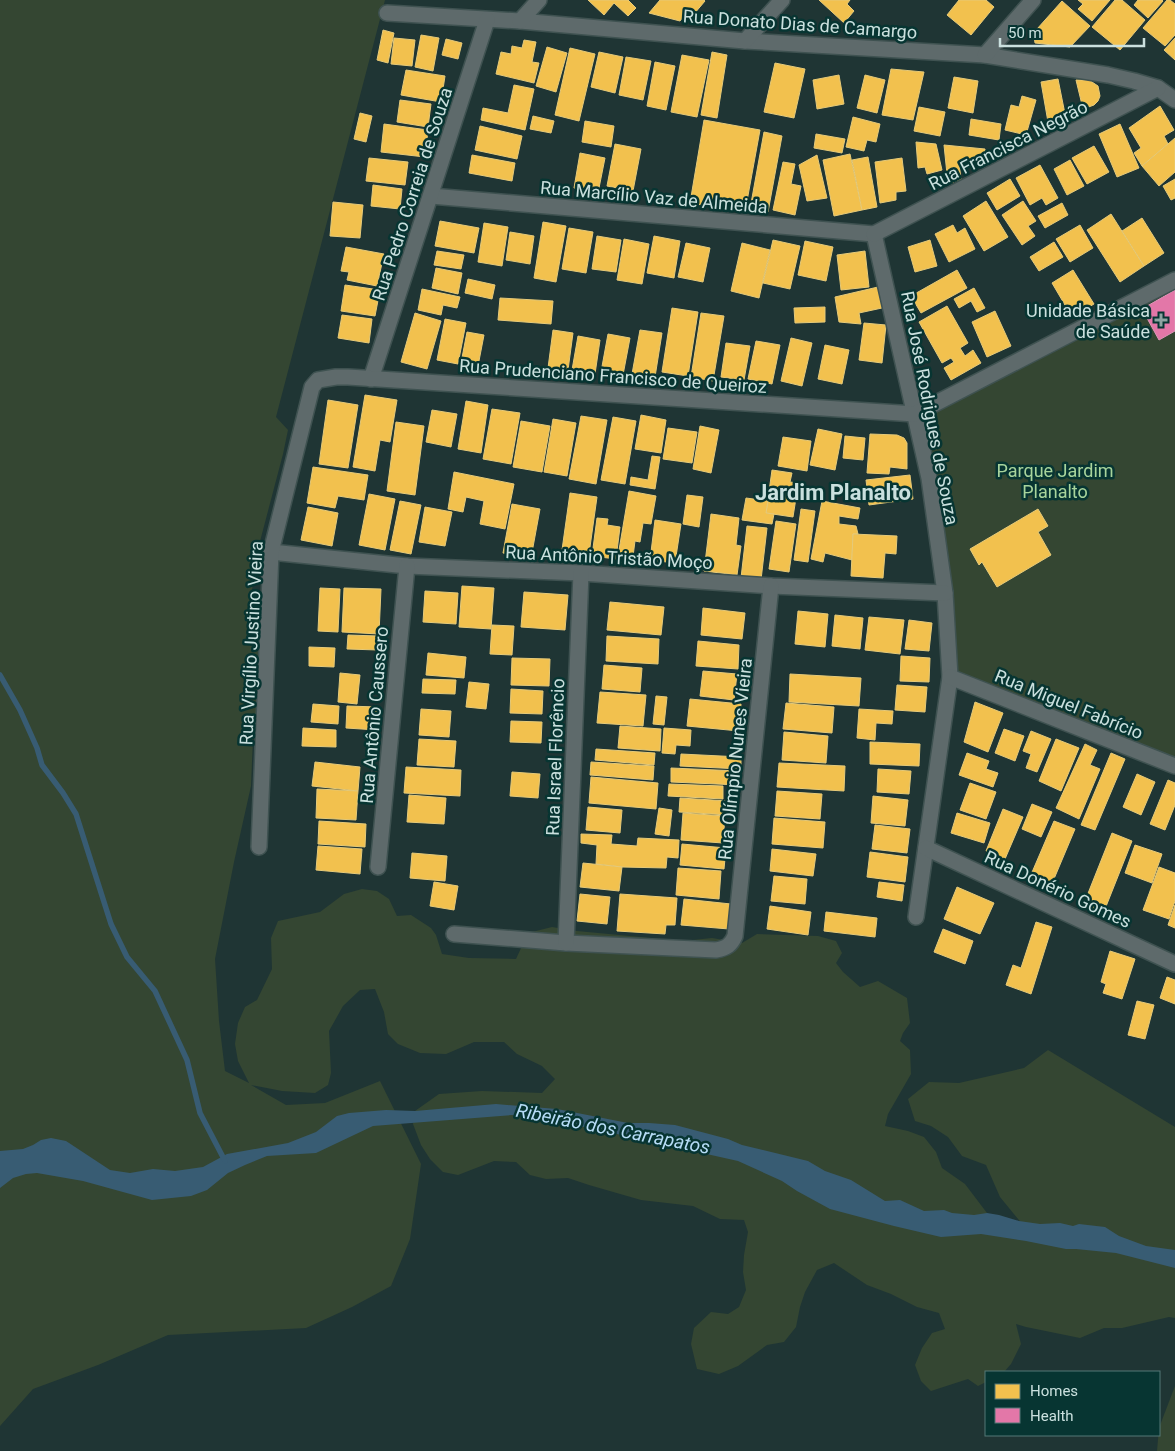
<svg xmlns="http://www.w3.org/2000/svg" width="1175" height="1451" viewBox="0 0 1175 1451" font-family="Roboto,sans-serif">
<rect width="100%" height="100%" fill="#1f3534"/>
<g fill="#344632">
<path d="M0,0H385L276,417L288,430L283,454L258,549L247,624L258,643L263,665L253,738L251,786L234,862L215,959L219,1021L225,1071L249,1083L238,1061L235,1044L238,1023L245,1007L257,1000L272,969L271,938L278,921L320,912L344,894L362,889L377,891L389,899L397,916L411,915L431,928L436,935L442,954L469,958L516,959L528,933L552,927L577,931L683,941L712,938L742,943L757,934L818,936L836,941L842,953L836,963L843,972L860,987L878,981L907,998L910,1023L903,1033L900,1041L910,1050L911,1074L888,1114L885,1126L908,1131L924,1137L936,1152L942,1168L965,1184L987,1213L1037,1242L1000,1197L986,1165L962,1156L948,1137L931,1126L915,1121L908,1099L929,1082L959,1083L1024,1068L1048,1050L1175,1127V1318L1169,1317L1122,1328H1104L1080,1338L1026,1327L1016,1324L1021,1344L1011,1364L1004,1372H986V1382L978,1386L968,1379L931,1391L921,1381L915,1365L922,1348L932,1333L945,1329L939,1313L917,1307L891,1294L867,1285L834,1263L817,1270L805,1292L800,1307L796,1327L784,1342L767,1345L738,1366L719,1374L697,1369L691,1344L694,1328L711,1312L728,1314L739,1307L746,1290L743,1272L744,1255L748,1232L744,1220L720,1219L693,1206L641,1200L589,1185L568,1178L546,1179L530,1175L516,1162L494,1161L458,1175L443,1172L430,1159L421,1145L413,1124L415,1111L439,1094L482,1091L542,1093L555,1079L542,1066L517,1054L504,1042H474L446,1054L420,1053L398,1044L388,1034L384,1012L375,989L360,990L343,1006L329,1031L331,1073L328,1085L315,1093L282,1091L251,1085L286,1105L325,1103L380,1081L421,1164L410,1239L391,1286L352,1307L306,1328L168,1335L98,1365L33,1389L0,1426Z"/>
<path d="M1175,284V760L956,674L919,416Z"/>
<path d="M1175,1386V1451H1157L1159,1428Z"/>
</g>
<path fill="#385c73" d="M496,1104L557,1109L628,1123H649L675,1125L728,1139L742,1145L808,1161L825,1171L851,1180L885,1201L900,1200L924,1211L944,1210L952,1213L974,1215L987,1213L999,1215L1019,1221L1040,1224L1060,1223L1073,1226L1079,1224L1105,1227L1119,1236L1146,1246L1175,1250V1268L1116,1253L1076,1249H1066L1026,1241L981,1234L941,1237L894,1226L830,1209L797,1191L782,1181L738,1161L590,1128L512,1115L373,1126L316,1153L267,1156L245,1165L228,1173L207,1190L191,1196L152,1200L83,1181L37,1173L26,1174L13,1178L0,1188V1151L23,1149L33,1145L41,1140L51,1138L66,1141L110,1170L130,1173L153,1169L175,1171L203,1167L227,1154L288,1143L316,1132L337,1116L349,1113L386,1110L415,1111Z"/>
<g fill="#f2c14e" stroke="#e6ca79">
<path d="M588,0H628L636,8L628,16L614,3L604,15Z"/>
<path d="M660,0H704L705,1L694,14L689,10L680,21L649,13Z"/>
<path d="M819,0H850L847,4L854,11L844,23Z"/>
<path d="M959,0H986L994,7L971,35L947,15Z"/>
<path d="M1078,0H1110L1092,21L1078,9L1083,4Z"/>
<path d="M1115,0H1122L1145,20L1120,50L1092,27Z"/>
<path d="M1138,0H1162L1163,1L1148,18L1134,5Z"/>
<path d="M1167,0H1170L1175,4V35L1165,46L1143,28Z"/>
<path d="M1062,1L1090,26L1070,47L1035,43L1034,36L1037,29Z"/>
<path d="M383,30L394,33L388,63L377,60Z"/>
<path d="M421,35L439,38L433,71L415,67Z"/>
<path d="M394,38L415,40L412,66L391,64Z"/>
<path d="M1175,38V60L1164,50Z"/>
<path d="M446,39L462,43L458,59L442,55Z"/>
<path d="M524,40L536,42L532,62L539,63L534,83L496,74L501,52L511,54L512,46L522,48Z"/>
<path d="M547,47L567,53L556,92L536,86Z"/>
<path d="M570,48L595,54L579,121L555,115Z"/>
<path d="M599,52L623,57L615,93L591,87Z"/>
<path d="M712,52L727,55L717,118L701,115Z"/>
<path d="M682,55L709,60L697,117L671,112Z"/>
<path d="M626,57L651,61L643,100L619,95Z"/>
<path d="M655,62L675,66L666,110L647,106Z"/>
<path d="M775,63L805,69L794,118L764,112Z"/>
<path d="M891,69L924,72L913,120L882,115Z"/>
<path d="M406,70L445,76L441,102L401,95Z"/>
<path d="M839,75L844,104L817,109L813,80Z"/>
<path d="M865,75L885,80L877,113L857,108Z"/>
<path d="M954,77L978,81L973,113L948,108Z"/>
<path d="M1058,79L1066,119L1048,122L1041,82Z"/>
<path d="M1076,80H1089L1098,86L1100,96L1098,101L1094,105L1083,109Z"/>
<path d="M514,85L534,89L525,130L481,120L483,108L508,113Z"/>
<path d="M1022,96L1036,100L1026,135L1005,130L1011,105L1019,107Z"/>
<path d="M400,100L431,104L428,127L397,122Z"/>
<path d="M1160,106L1174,130L1164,136L1168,144L1142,166L1134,153L1141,148L1129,128Z"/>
<path d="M919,107L945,112L940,136L914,131Z"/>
<path d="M360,113L372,116L366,142L354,139Z"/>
<path d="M533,116L554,121L551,133L530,129Z"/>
<path d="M853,117L880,124L876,142L867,140L864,151L846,147Z"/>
<path d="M971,119L1001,124L999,140L969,135Z"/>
<path d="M704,120L760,130L745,212L690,203Z"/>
<path d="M585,121L614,126L611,147L582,142Z"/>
<path d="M384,124L428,130L425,157L381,152Z"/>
<path d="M1120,124L1139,168L1117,177L1099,134Z"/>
<path d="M480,126L522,136L517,159L475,150Z"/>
<path d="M764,132L782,136L768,212L750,209Z"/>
<path d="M816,134L845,139L842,153L814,148Z"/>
<path d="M1175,138V172L1159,186L1142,166Z"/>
<path d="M916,142L936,144L942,170L927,174L925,167L918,168Z"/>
<path d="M615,144L641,149L633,191L607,186Z"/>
<path d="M944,145L985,149V165L959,163L961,179L948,184Z"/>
<path d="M1094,146L1109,172L1087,184L1072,158Z"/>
<path d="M580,153L605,158L598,193L574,188Z"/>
<path d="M850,154L862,210L834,216L823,160Z"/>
<path d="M472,155L515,163L512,181L469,173Z"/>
<path d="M817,155L827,198L807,201L799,165Z"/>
<path d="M868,157L877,207L862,210L852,160Z"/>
<path d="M369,158L408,162L405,185L366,181Z"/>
<path d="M902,158L906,191L896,192V200L880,203L875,162Z"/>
<path d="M1070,160L1084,186L1067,195L1054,169Z"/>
<path d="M783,162L795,164L791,184L801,186L795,215L773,210Z"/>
<path d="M1040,165L1058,198L1046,205L1042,198L1030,205L1016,178Z"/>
<path d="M1010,179L1020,196L997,210L987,193Z"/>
<path d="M1175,179V198L1171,200L1163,186Z"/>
<path d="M373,185L402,189L400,209L371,206Z"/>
<path d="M986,201L1008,237L984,251L963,216Z"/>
<path d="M1023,201L1036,221L1028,226L1035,236L1022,245L1002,215Z"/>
<path d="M333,202L363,205L360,238L330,236Z"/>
<path d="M1062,203L1068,215L1045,228L1038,216Z"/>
<path d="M1111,214L1144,266L1120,282L1087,230Z"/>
<path d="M1142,218L1164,253L1144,266L1122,231Z"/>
<path d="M440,221L479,228L474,253L435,246Z"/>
<path d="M543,222L566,226L556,282L534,278Z"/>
<path d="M484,223L508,227L502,266L478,262Z"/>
<path d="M953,225L957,233L965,228L975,249L949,262L935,234Z"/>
<path d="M1080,225L1093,248L1070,262L1056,239Z"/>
<path d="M569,228L593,232L586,273L562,269Z"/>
<path d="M510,232L534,236L530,264L506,260Z"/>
<path d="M597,236L621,240L616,272L592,269Z"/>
<path d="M654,236L680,241L674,278L647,273Z"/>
<path d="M624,239L649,244L642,284L617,280Z"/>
<path d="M773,240L800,246L790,289L763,283Z"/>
<path d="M930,240L937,266L915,272L908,247Z"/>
<path d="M805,241L833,247L826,281L798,275Z"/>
<path d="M1054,242L1063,257L1039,271L1030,257Z"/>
<path d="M686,243L710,248L703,282L678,277Z"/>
<path d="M742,243L770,250L759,298L731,291Z"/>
<path d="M346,247L384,254L377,286L347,280L349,272L341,271Z"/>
<path d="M437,251L464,255L461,269L434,265Z"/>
<path d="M865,251L869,287L841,290L837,255Z"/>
<path d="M436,268L462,273L458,294L432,288Z"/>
<path d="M957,270L967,288L921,313L911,296Z"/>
<path d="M1073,270L1094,304L1072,317L1052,283Z"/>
<path d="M468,279L495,285L492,299L465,293Z"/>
<path d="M345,285L380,290L375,316L341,311Z"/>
<path d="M878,287L882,308L859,313L861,324L839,322L835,297Z"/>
<path d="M974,288L985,308L977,312L971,301L959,308L954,299Z"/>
<path d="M422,289L460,297L457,308L443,305L441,315L418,310Z"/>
<path d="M500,298L553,301L551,324L498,320Z"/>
<path d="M947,306L968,343L960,348L965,356L973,350L981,363L951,380L944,368L954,362L951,358L942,363L919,322Z"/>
<path d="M825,307V322L795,323L794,308Z"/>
<path d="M672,308L698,312L688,376L662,372Z"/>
<path d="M995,311L1011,346L987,357L972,322Z"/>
<path d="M415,313L441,321L427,369L401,362Z"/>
<path d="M701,313L724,316L713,381L691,377Z"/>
<path d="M342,315L372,319L369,343L338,338Z"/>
<path d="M445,319L466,323L458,364L437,360Z"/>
<path d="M864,323L886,325L882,363L859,360Z"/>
<path d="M553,330L573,333L568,370L548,368Z"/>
<path d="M640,330L662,333L655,377L632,374Z"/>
<path d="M467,332L484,335L478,366L461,363Z"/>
<path d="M608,334L630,338L623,375L601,372Z"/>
<path d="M578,336L600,340L595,374L572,370Z"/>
<path d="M791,338L812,343L802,386L781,381Z"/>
<path d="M756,341L780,345L772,384L748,379Z"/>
<path d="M726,343L750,346L744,380L721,377Z"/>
<path d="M825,345L849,350L842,384L818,379Z"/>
<path d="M365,395L397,400L390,442L380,440L375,471L353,467Z"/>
<path d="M328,400L358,405L348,468L319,464Z"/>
<path d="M466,401L488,405L481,453L458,449Z"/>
<path d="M492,409L520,413L511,464L483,459Z"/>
<path d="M432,410L457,414L451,447L426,442Z"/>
<path d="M641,415L666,420L661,453L635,449Z"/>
<path d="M581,416L607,420L596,484L569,479Z"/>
<path d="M613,417L636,421L625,484L601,480Z"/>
<path d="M553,419L576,423L567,476L544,472Z"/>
<path d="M521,421L550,426L542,472L513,467Z"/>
<path d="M396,422L424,426L415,495L387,491Z"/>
<path d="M700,426L719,430L711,473L693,469Z"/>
<path d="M668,428L697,432L692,463L663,459Z"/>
<path d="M818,429L842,434L835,470L810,465Z"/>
<path d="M870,434L897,435L904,438L907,443V469L890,467L889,474L867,473Z"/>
<path d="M845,436L865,438L863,460L843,458Z"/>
<path d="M783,437L811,441L807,471L778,466Z"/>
<path d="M652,456L660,457L655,489L630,485L631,477L648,480Z"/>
<path d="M313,467L368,475L364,500L338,496L335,508L307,503Z"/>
<path d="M772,470L792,473L790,482L805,484L803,499L796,498L793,517L766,513Z"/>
<path d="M454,472L514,484L505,529L480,524L484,501L466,497L463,512L448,509Z"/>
<path d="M910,475L913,499L869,505L866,480Z"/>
<path d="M629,491L656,496L651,524L643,523L640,542L635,541L632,564L617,562Z"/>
<path d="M570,493L597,497L589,554L562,550Z"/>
<path d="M369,494L395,499L385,550L359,545Z"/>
<path d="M687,495L703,497L699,527L683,524Z"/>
<path d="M746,498L768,501L766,513L774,514L772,524L742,520Z"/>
<path d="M400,501L421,505L411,554L390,550Z"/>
<path d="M822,501L860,508L858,519L839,516V524L856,526L858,534H853L852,560L825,553L823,562L811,559Z"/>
<path d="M512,504L540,509L531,558L503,553Z"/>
<path d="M308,507L338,513L332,546L301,540Z"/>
<path d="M425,507L452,512L445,546L419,542Z"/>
<path d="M801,509L815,511L808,562L794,560Z"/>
<path d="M1038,509L1048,526L1038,532L1051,555L997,587L982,562L979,565L970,549Z"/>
<path d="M711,514L739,518L736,545L741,546L737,575L704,571Z"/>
<path d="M597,518L608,519L607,525L620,527L616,559L592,556Z"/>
<path d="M655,520L681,524L675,563L650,560Z"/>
<path d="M776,521L796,524L789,572L769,569Z"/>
<path d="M747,526L767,528L761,580L741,578Z"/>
<path d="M853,534L897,536L896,554L885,553L883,578L851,576Z"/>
<path d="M462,586L494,588L491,629L459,627Z"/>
<path d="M320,588L340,589L338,632L318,631Z"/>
<path d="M344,588L381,589L379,634L342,632Z"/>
<path d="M425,591L458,593L456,624L423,622Z"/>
<path d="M524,592L568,595L565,630L521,627Z"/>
<path d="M610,602L664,607L661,635L607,630Z"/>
<path d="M703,608L745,613L742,639L701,635Z"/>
<path d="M798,611L828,614L825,647L795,644Z"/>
<path d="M835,615L863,618L860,649L832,646Z"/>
<path d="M869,617L904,620L900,654L865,650Z"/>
<path d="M909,620L932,623L929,651L905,649Z"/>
<path d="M492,625L514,626L512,655L490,654Z"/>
<path d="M348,635L378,636V650L347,649Z"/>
<path d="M607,636L659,639L658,664L606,661Z"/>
<path d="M698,641L739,645L738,669L696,666Z"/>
<path d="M309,647L335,648L334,667L309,666Z"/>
<path d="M428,653L466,657L464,678L426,675Z"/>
<path d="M901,656L930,658L929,682L900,681Z"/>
<path d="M512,658L550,659L549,686L511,685Z"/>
<path d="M604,665L642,668L640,692L602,689Z"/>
<path d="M703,671L737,674L734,700L700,696Z"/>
<path d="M340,673L360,675L357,704L338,702Z"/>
<path d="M790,674L861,678L859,706L789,702Z"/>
<path d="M423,679L456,680L455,694L422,693Z"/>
<path d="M469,682L489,684L486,709L466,707Z"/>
<path d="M897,685L927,687L925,712L895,710Z"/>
<path d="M511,689L543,691L542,714L510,713Z"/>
<path d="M600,692L646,695L643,726L597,723Z"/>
<path d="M656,696L667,697L664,725L653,724Z"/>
<path d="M690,699L741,704L739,731L687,726Z"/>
<path d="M975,702L1003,713L988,752L964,742Z"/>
<path d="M786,703L834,707L832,733L783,729Z"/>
<path d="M313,704L339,706L338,724L311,722Z"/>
<path d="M347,706L378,707L377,730L346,728Z"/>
<path d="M421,709L451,711L449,737L419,735Z"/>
<path d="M859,709L893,711L892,724L876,723L875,740L857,738Z"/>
<path d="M511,721L542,722L541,743L510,742Z"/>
<path d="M620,726L661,729L660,751L618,748Z"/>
<path d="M303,728L336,730V747L302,746Z"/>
<path d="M664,728L691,730L690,746L676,745L675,754L662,753Z"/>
<path d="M1004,729L1024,736L1015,761L995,753Z"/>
<path d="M1031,731L1051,739L1037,772L1026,768L1031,754L1023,751Z"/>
<path d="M784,732L828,736L826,763L782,760Z"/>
<path d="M419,739L456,741L454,767L417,765Z"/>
<path d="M1056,739L1079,748L1061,791L1039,781Z"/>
<path d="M870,742L920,744L919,766L870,764Z"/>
<path d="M1085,744L1097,750L1090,765L1100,769L1079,819L1056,808Z"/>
<path d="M596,749L655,753L654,765L595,760Z"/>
<path d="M967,753L989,761L986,769L998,773L993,787L959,775Z"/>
<path d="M1111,753L1125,759L1095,830L1081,825Z"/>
<path d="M681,754L741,757V769L680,766Z"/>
<path d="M315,762L360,767L358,791L312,786Z"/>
<path d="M591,762L654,766L653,780L590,775Z"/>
<path d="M779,763L845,766L844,791L777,787Z"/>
<path d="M406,767L461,770L460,796L404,793Z"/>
<path d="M671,768L739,771V785L671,782Z"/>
<path d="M878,769L911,771L909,794L877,792Z"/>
<path d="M512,772L540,774L538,798L510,796Z"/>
<path d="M1137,774L1155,782L1141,815L1123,807Z"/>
<path d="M591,777L658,783L656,809L589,803Z"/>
<path d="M1168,780L1175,783V805L1165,830L1150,824Z"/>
<path d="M970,783L996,792L986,819L960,810Z"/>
<path d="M669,784L723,786V799L668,796Z"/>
<path d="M317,789L358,791L356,820L316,818Z"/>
<path d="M777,791L822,794L820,819L775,816Z"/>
<path d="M409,795L446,798L444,824L407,822Z"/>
<path d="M873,796L908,800L905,826L871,823Z"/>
<path d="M680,798L729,801L728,815L679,812Z"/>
<path d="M1032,804L1052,812L1041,837L1022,829Z"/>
<path d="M588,807L622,810L620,833L586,830Z"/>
<path d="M659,808L672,810L669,836L655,834Z"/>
<path d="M1003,809L1023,817L1005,859L986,851Z"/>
<path d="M683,813L725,816L723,843L681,840Z"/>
<path d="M957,813L990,823L984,843L951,833Z"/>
<path d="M774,818L825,822L823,848L772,844Z"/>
<path d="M319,821L366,824L365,847L318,844Z"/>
<path d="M1054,821L1075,829L1051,886L1030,877Z"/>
<path d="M875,825L910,829L907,853L872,849Z"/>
<path d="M1112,833L1132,841L1103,914L1083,906Z"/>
<path d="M581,834L612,835L611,844L637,846L638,838L679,840L678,858L667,857L666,868L622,867L596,864L597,845L581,843Z"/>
<path d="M682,844L726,848L724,869L680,865Z"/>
<path d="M1135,845L1162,854L1152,883L1125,873Z"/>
<path d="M318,846L362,849L360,874L316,870Z"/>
<path d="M772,849L816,854L813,876L770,871Z"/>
<path d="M870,852L908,857L905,882L867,877Z"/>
<path d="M412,853L447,856L445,881L410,878Z"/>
<path d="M583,863L622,867L619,891L580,887Z"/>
<path d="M1159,867L1175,873V901L1169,919L1143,910Z"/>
<path d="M678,868L721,871L719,899L676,895Z"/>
<path d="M774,876L807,879L805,904L771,901Z"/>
<path d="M434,882L458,886L454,910L430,906Z"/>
<path d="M879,882L904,885L902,901L877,897Z"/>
<path d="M957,887L994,903L980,934L944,919Z"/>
<path d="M580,894L610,897L607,924L577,921Z"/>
<path d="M620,894L677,898L675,925H666L665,934L617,931Z"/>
<path d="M684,899L731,904L729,929L681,925Z"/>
<path d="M1175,905V928L1168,925Z"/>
<path d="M770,906L811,912L808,935L767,929Z"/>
<path d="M826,912L877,918L875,937L824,931Z"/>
<path d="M1036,922L1052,927L1031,994L1006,985L1013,965L1021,968Z"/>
<path d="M943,929L973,941L965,964L934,952Z"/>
<path d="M1110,951L1135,959L1122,999L1103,993L1106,984L1101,982Z"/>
<path d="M1167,977L1175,980V1004L1160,998Z"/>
<path d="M1137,1001L1154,1005L1145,1039L1128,1035Z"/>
</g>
<path fill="#e377a8" stroke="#dc96b8" d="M1175,290V331L1159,340L1142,309Z"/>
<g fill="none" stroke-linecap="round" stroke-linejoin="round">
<path stroke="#385c73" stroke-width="5.5" d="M0,675L20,710L37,748L42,765L63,793L76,814L111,924L127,957L155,991L187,1060L200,1113L225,1161"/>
<defs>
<g id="minor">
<path d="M387,13L520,21L745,41L985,55L1108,75L1134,81L1158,88L1175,100"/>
<path d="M520,21L539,0"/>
<path d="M745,41L782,0"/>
<path d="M985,55L1033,0"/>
<path d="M431,196L874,234"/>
<path d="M874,234L929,478L945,593L950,677L916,917"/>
<path d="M874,234L1158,88"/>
<path d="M371,379L487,20"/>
<path d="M271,552L407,566L581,573L771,586L945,593"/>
<path d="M950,677L1175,766"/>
<path d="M259,847L271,552L312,387L318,380L336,377H348L915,414L1175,280"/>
<path d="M926,848L1175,964"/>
<path d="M378,867L407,566"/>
<path d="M454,934L566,943L716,950C727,948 731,945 735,936L771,586"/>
<path d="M566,943L581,573"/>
</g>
</defs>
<use href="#minor" stroke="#3f5251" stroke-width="18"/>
<use href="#minor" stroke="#5e6a6b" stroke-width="15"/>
</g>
<path fill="#8ea4a2" stroke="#073532" stroke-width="2" d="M1158.5 312.5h5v5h5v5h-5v5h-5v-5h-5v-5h5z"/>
<g text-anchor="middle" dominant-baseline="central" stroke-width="5" stroke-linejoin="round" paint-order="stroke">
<g font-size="18" fill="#cae0de" stroke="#073532">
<text transform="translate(800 24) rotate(4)">Rua Donato Dias de Camargo</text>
<text transform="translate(1008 145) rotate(-27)">Rua Francisca Negrão</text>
<text transform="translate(412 194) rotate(-72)">Rua Pedro Correia de Souza</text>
<text transform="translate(654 197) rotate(5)">Rua Marcílio Vaz de Almeida</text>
<text transform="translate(613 376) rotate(4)">Rua Prudenciano Francisco de Queiroz</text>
<text transform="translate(930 408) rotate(79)">Rua José Rodrigues de Souza</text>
<text transform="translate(609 557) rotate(3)">Rua Antônio Tristão Moço</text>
<text transform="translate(251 643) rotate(-87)">Rua Virgílio Justino Vieira</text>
<text transform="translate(1069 704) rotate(22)">Rua Miguel Fabrício</text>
<text transform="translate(374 715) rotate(-85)">Rua Antônio Caussero</text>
<text transform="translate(555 757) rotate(-88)">Rua Israel Florêncio</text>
<text transform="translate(735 759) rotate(-84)">Rua Olímpio Nunes Vieira</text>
<text transform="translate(1058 889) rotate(25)">Rua Donério Gomes</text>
</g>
<g font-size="18" fill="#cae0de" stroke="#073532" text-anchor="end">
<text x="1150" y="310">Unidade Básica<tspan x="1150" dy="21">de Saúde</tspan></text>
</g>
<g font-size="18" fill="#a8d49c" stroke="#073532">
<text x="1055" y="470">Parque Jardim<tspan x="1055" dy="21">Planalto</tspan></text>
</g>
<g font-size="19" font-style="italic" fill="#b6dcf6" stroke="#073532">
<text transform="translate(613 1129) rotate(11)">Ribeirão dos Carrapatos</text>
</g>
<g font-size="22" font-weight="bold" fill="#cae0de" stroke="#073532">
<text x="833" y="492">Jardim Planalto</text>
</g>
</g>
<rect x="985" y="1371" width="175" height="65" fill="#073532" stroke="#557977"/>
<rect x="995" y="1384" width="25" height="15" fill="#f2c14e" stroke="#557977"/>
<text x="1030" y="1396" font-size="15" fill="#cae0de">Homes</text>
<rect x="995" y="1408" width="25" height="15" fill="#e377a8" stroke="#557977"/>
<text x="1030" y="1421" font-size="15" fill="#cae0de">Health</text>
<path d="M1000 38v8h144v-8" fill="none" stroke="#cae0de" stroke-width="2.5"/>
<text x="1008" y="38" font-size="15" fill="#cae0de" stroke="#073532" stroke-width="4" paint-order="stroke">50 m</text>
</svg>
